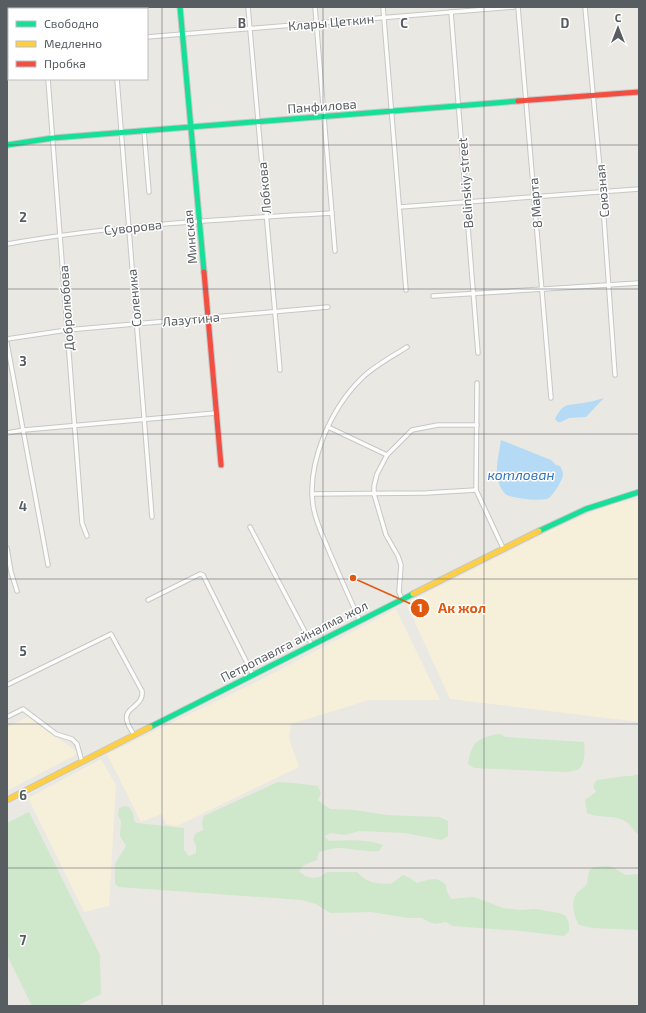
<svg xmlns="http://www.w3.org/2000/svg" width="646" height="1013" viewBox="0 0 646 1013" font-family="'Exo 2',sans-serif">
<rect width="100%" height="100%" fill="#eae8e2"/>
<g fill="#f6efd9">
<path d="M639,499V722L450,699L406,603L553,529L592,512L616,503Z"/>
<path d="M396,609L440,700H369L291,724L289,739L299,767L177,826L166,824L162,814L141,822L107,754L250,685Z"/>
<path d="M28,717L79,753L7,791V727Z"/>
<path d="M101,759L116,785L109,906L84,912L28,798Z"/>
</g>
<g fill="#cfe7cb">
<path d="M497,734H500L505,737L584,742C585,749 585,763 580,768C577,771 571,771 567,772L474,768L468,764C472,742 476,739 497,734Z"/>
<path d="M639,774V835C634,831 631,825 625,821C614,814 598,819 587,813L585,800L596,792L593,786L597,780L625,776H631Z"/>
<path d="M278,782L294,783L318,786L321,793L318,800L330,809L354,810L387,815L439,817L448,821V836L442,840L405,833L359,831L345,835L331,833L324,836L329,841C347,840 366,839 383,845L379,851C366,852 354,849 341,848C333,848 326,850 319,852L317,860L304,865L299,871L305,876L312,878L320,877L327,872H357C368,884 376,883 391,884L403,875L410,878L417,883C430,880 435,875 446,885L447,892L451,899L474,897L503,908L520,910L536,909L559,913L566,916L569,924V931L564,936L521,931L452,926L446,922L436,924L429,922L422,918H408L371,912L330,913L316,904L302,900L119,887L115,884V864L126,846L120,836L121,822L118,815L119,808L125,806L129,807L133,813L134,821L137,823L184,828V850L189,856L196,853V846L193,839L196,833L203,830L202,823L204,816Z"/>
<path d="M29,812L100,955L101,994L77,1006H32L7,955V823Z"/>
<path d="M608,866L614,868L626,875L639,874V930L593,928L579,925C574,916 570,902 577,893C580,890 584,887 587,884L589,871L594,867Z"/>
</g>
<g fill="#b4daf6">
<path d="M604,398L586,417L569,418L561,422H558L555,419C564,402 566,406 583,403C590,402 597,400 604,398Z"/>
<path d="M501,440L551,460L556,465L560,466C561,468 563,472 563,474C563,480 553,495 549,498C542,502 514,498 507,495C505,494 502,490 501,488C493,474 499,455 501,440Z"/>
</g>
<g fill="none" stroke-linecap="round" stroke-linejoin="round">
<defs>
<g id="street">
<path d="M42,7L43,9"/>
<path d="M111,7V9"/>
<path d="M248,7L280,370"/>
<path d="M315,7L335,251"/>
<path d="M383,7L406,290"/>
<path d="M518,7L551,398"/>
<path d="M585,7L602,191L615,375"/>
<path d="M451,12L478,353"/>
<path d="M147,37L514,7"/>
<path d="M7,51L9,50"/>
<path d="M48,79L82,523L87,536"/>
<path d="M117,79L152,517"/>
<path d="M144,131L149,192"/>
<path d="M400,207L639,189"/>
<path d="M7,244C114,225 223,219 332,213"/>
<path d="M433,296L639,283"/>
<path d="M7,339L67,330L328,307"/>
<path d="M7,343L48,565"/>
<path d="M477,383L476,490L503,548"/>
<path d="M328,427L387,455"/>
<path d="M7,433L24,430L216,413"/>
<path d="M312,494L426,493L476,490"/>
<path d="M250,527L312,645"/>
<path d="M7,548L11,572L17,591"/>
<path d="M402,599L399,592L401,565L398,556L386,535L374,494V486L377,474L387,455L412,430L438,425H477"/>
<path d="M148,600L200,574L203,575L253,675"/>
<path d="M360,621C349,597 339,574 329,551C323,536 315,521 313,505C307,462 331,408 362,378C374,366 393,356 407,347"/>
<path d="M7,685L111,634L142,691C144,707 123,707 127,721C128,726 132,731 134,735"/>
<path d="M7,717L23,709L56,734L72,739L77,744L82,762"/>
</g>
<g id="fast">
<path d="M180,7L204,272"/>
<path d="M7,145L53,138L518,101"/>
<path d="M539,531L586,509L639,492"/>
<path d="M150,727L413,594"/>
</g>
<g id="slow">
<path d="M413,594L539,531"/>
<path d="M7,800L150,727"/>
</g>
<g id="jam">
<path d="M518,101L639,92"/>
<path d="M204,272L221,465"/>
</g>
</defs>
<use href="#street" stroke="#c7c7c7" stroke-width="5.5"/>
<use href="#fast" stroke="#c7c7c6" stroke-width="7"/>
<use href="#slow" stroke="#c7c7c6" stroke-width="7"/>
<use href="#jam" stroke="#c7c7c6" stroke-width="7"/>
<use href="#street" stroke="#fcfcfb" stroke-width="3.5"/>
<use href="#fast" stroke="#16e098" stroke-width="5"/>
<use href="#slow" stroke="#ffcf43" stroke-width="5"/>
<use href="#jam" stroke="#f24e42" stroke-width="5"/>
</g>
<path fill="none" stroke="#585d62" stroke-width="1" stroke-opacity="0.55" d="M162,7V1006M323,7V1006M484,7V1006M7,145H639M7,289H639M7,434H639M7,579H639M7,724H639M7,868H639"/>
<g text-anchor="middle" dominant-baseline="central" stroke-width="3" stroke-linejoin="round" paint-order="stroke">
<g font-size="13" fill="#585d62" stroke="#fff">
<text transform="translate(331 22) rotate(-5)">Клары Цеткин</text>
<text transform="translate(322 106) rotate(-4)">Панфилова</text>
<text transform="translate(465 183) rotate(-94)">Belinskiy street</text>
<text transform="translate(264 188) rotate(-95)">Лобкова</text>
<text transform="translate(602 191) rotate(-95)">Союзная</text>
<text transform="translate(535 203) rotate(-95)">8 Марта</text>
<text transform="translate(133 227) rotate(-6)">Суворова</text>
<text transform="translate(190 237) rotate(-95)">Минская</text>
<text transform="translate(134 298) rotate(-95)">Соленика</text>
<text transform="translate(66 308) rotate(-94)">Добролюбова</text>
<text transform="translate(191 319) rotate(-5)">Лазутина</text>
<text transform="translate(294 641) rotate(-27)">Петропавлға айналма жол</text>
</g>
<g font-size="14" font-style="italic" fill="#3474b8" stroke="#fff">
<text x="521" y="474">котлован</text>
</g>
</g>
<g font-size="13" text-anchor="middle" font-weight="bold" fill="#585d62" stroke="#fff" stroke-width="3" stroke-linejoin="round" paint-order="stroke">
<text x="242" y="28">B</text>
<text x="404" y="28">C</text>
<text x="565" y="28">D</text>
<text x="23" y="222">2</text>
<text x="23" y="366">3</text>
<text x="23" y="511">4</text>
<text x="23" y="656">5</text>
<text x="23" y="800">6</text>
<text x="23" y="945">7</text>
</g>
<path fill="none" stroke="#e15910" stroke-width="1.5" d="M353 578L420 608"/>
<g fill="#e15910" stroke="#fff" stroke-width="1.5">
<circle cx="353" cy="578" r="4"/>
<circle cx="420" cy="608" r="10"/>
</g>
<g font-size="12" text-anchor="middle" font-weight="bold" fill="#fff">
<text x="420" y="612">1</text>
</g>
<g font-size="14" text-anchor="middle" font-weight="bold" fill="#e15910" stroke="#fff" stroke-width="3" stroke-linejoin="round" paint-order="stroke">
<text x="462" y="613">Ак жол</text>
</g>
<rect width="646" height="1013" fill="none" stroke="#585d62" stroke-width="16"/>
<rect x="8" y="8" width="140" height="72" fill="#ffffff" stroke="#bcbec0"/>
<rect x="16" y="21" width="20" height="6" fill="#16e098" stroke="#bcbec0"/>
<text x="44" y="28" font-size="12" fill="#585d62">Свободно</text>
<rect x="16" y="41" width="20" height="6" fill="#ffcf43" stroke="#bcbec0"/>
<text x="44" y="48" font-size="12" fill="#585d62">Медленно</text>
<rect x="16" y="61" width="20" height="6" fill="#f24e42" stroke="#bcbec0"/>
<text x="44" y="68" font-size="12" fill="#585d62">Пробка</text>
<g transform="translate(618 28)" stroke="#ffffff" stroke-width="3" paint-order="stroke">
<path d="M0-3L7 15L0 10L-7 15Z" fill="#585d62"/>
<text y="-6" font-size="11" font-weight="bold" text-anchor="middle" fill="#585d62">С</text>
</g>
</svg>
